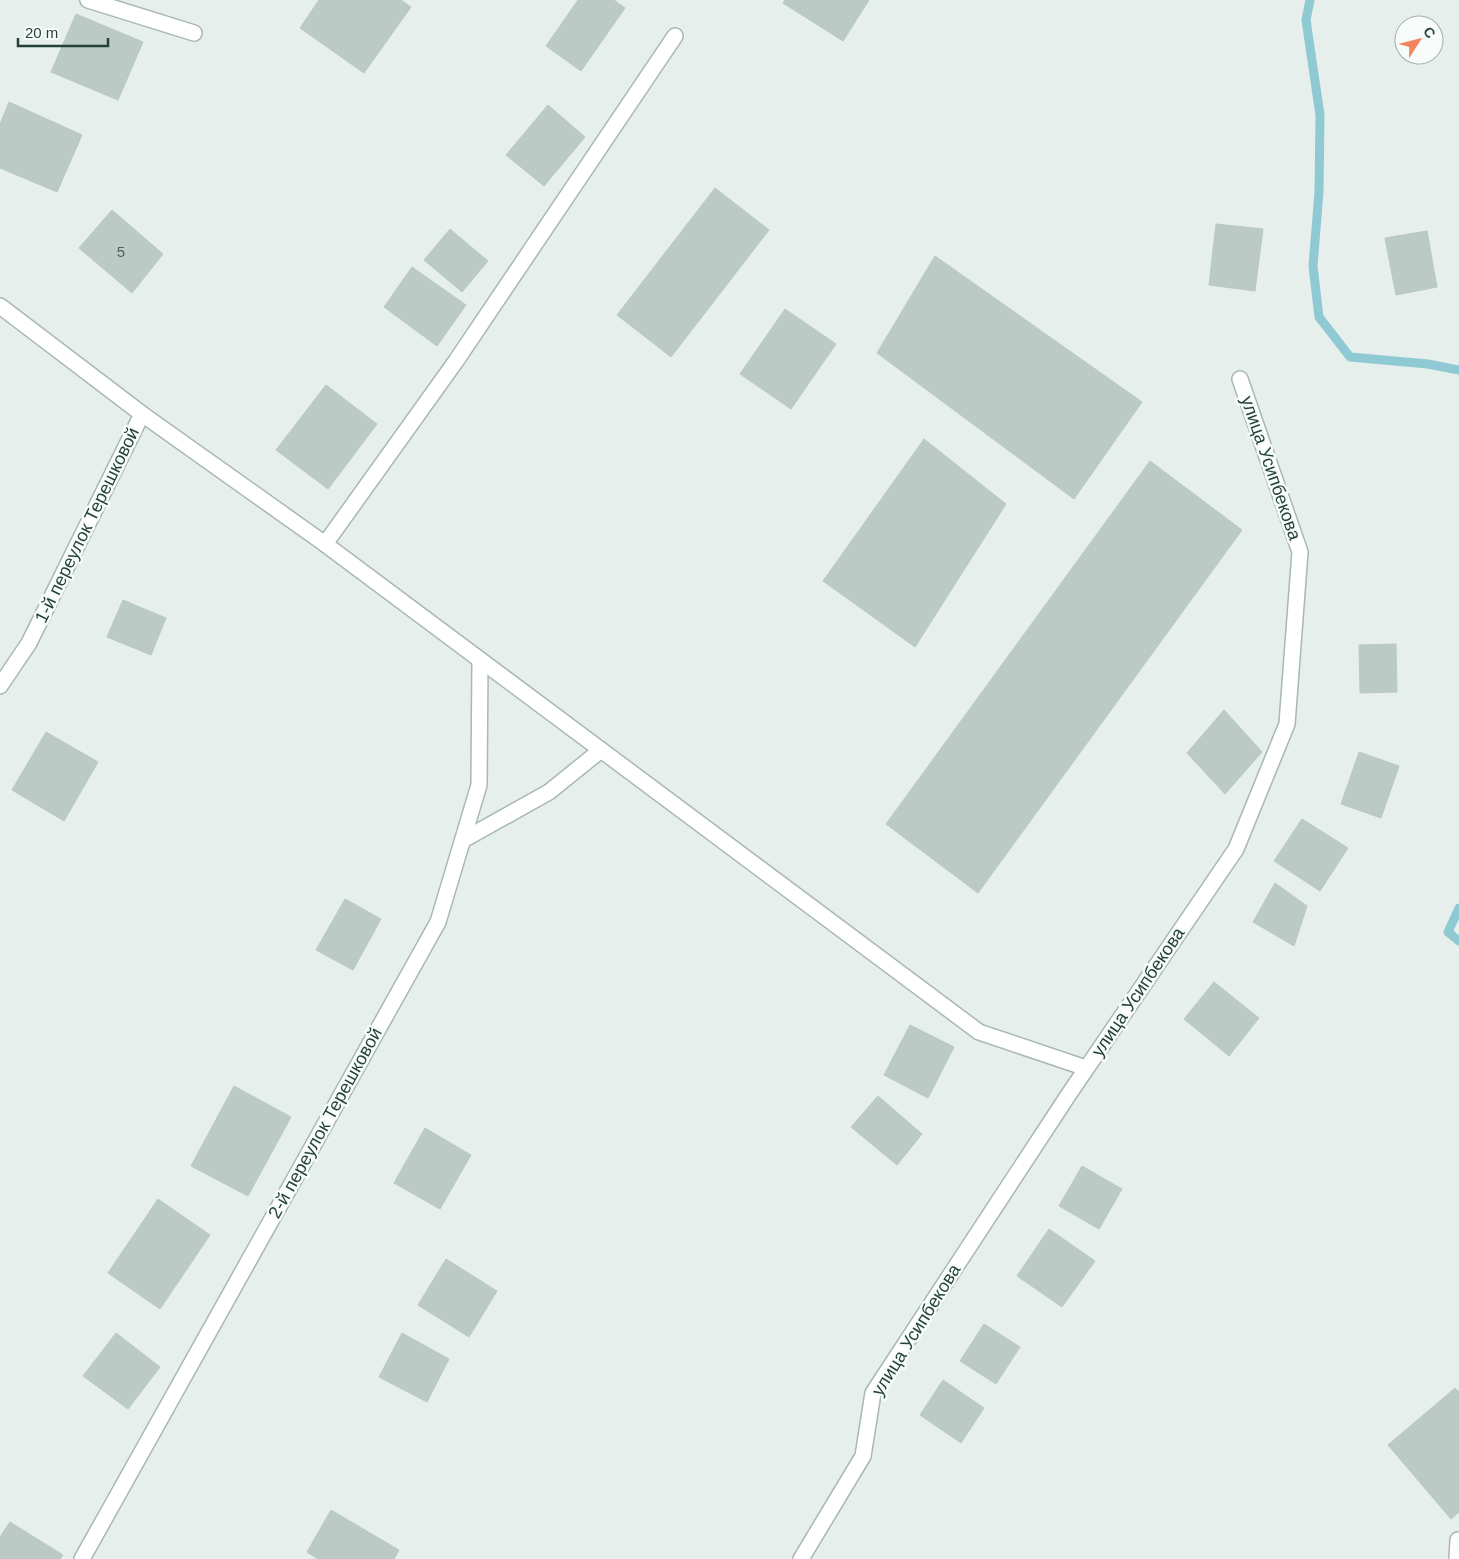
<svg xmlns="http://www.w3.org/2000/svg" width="1459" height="1559" viewBox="0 0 1459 1559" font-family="Arial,sans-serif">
<rect width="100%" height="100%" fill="#e6efeb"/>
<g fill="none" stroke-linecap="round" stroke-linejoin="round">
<g stroke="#8ec9d4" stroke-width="9">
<path d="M1310,0L1306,20L1320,115L1319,192L1313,266L1319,317L1350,357L1428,364L1459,370"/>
<path d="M1459,908L1448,932L1459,941"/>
</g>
</g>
<g fill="#bbcac4" stroke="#b8c9c2">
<path d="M319,0H401L411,7L364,73L300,28Z"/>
<path d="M578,0H614L625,8L581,71L546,46Z"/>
<path d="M785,0H869L843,41L783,3Z"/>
<path d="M76,14L143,42L118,100L51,72Z"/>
<path d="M9,102L82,135L57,192L0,168V124Z"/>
<path d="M548,105L585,137L544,186L506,155Z"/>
<path d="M715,188L769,230L671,357L617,315Z"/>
<path d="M112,210L163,254L132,293L79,248Z"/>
<path d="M1216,224L1263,229L1255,291L1209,285Z"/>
<path d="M450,229L488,261L462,292L424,260Z"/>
<path d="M1427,231L1437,287L1396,295L1385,238Z"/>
<path d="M935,256L1142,402L1074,499L877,353Z"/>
<path d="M412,267L466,305L437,346L384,307Z"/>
<path d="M785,309L836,344L791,409L740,374Z"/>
<path d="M326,385L377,424L328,489L276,450Z"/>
<path d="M924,439L1006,504L915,647L823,581Z"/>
<path d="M1150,461L1242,530L978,893L886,824Z"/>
<path d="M123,600L166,618L151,655L107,637Z"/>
<path d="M1396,644L1397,692L1360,693L1359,645Z"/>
<path d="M1224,710L1262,752L1225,794L1187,753Z"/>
<path d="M46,732L98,762L64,821L12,790Z"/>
<path d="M1359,752L1399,766L1381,818L1341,804Z"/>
<path d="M1302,819L1348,848L1320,891L1274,861Z"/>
<path d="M1275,883L1307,906L1294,946L1253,922Z"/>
<path d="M345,899L381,919L353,970L316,950Z"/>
<path d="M1214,982L1259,1018L1229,1056L1184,1019Z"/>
<path d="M910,1025L954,1047L928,1098L884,1075Z"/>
<path d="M234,1086L291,1117L248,1196L191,1166Z"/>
<path d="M878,1096L922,1134L897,1165L851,1127Z"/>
<path d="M425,1128L471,1155L440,1209L394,1183Z"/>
<path d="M1082,1166L1122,1189L1099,1229L1059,1206Z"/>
<path d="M158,1199L210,1235L160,1309L108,1273Z"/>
<path d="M1049,1229L1095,1261L1062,1307L1017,1276Z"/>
<path d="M446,1259L497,1291L469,1337L418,1305Z"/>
<path d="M984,1324L1020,1347L996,1384L960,1361Z"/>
<path d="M116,1333L160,1367L128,1409L83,1376Z"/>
<path d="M402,1333L449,1359L427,1402L379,1377Z"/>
<path d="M943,1380L984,1408L961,1443L920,1415Z"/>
<path d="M1455,1388L1459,1392V1512L1451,1519L1388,1445Z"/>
<path d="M331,1510L399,1550L394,1559H318L307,1552Z"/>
<path d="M10,1522L63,1555L60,1559H0V1537Z"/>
</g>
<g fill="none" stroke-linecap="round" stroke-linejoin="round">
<defs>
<g id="minor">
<path d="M88,0L194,33"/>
<path d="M0,306L142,414L29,643L0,686"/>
<path d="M142,414L325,544L979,1032L1086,1068"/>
<path d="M325,544L456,361L675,36"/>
<path d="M463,840L549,792L601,750"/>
<path d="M82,1559L438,922L479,785L480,660"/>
<path d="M801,1559L863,1456L873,1393L1069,1094L1236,849L1287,724L1300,552L1240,379"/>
<path d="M1457,1559L1458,1540"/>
</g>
</defs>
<use href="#minor" stroke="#a8b8b2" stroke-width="18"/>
<use href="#minor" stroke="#fff" stroke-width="15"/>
</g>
<g text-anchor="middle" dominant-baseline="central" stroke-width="5" stroke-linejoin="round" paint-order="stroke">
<g font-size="15" fill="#4a645c">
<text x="121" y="251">5</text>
</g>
<g font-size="18" fill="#24423a" stroke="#f7fbf9">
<text transform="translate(1271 468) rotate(71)">улица Усипбекова</text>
<text transform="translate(87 525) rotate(-64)">1-й переулок Терешковой</text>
<text transform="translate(1138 992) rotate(-56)">улица Усипбекова</text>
<text transform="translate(325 1123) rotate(-61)">2-й переулок Терешковой</text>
<text transform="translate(916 1330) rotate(-58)">улица Усипбекова</text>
</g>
</g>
<g transform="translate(1419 40) rotate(54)"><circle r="24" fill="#f7fbf9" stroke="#a3b1ad"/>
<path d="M0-4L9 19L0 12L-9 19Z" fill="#f4845f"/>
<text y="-8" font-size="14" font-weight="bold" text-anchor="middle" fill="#24423a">С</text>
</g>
<path d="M18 38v8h90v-8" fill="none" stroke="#24423a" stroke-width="2.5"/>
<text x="25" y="38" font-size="15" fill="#24423a" stroke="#f7fbf9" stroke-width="4" paint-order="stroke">20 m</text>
</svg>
